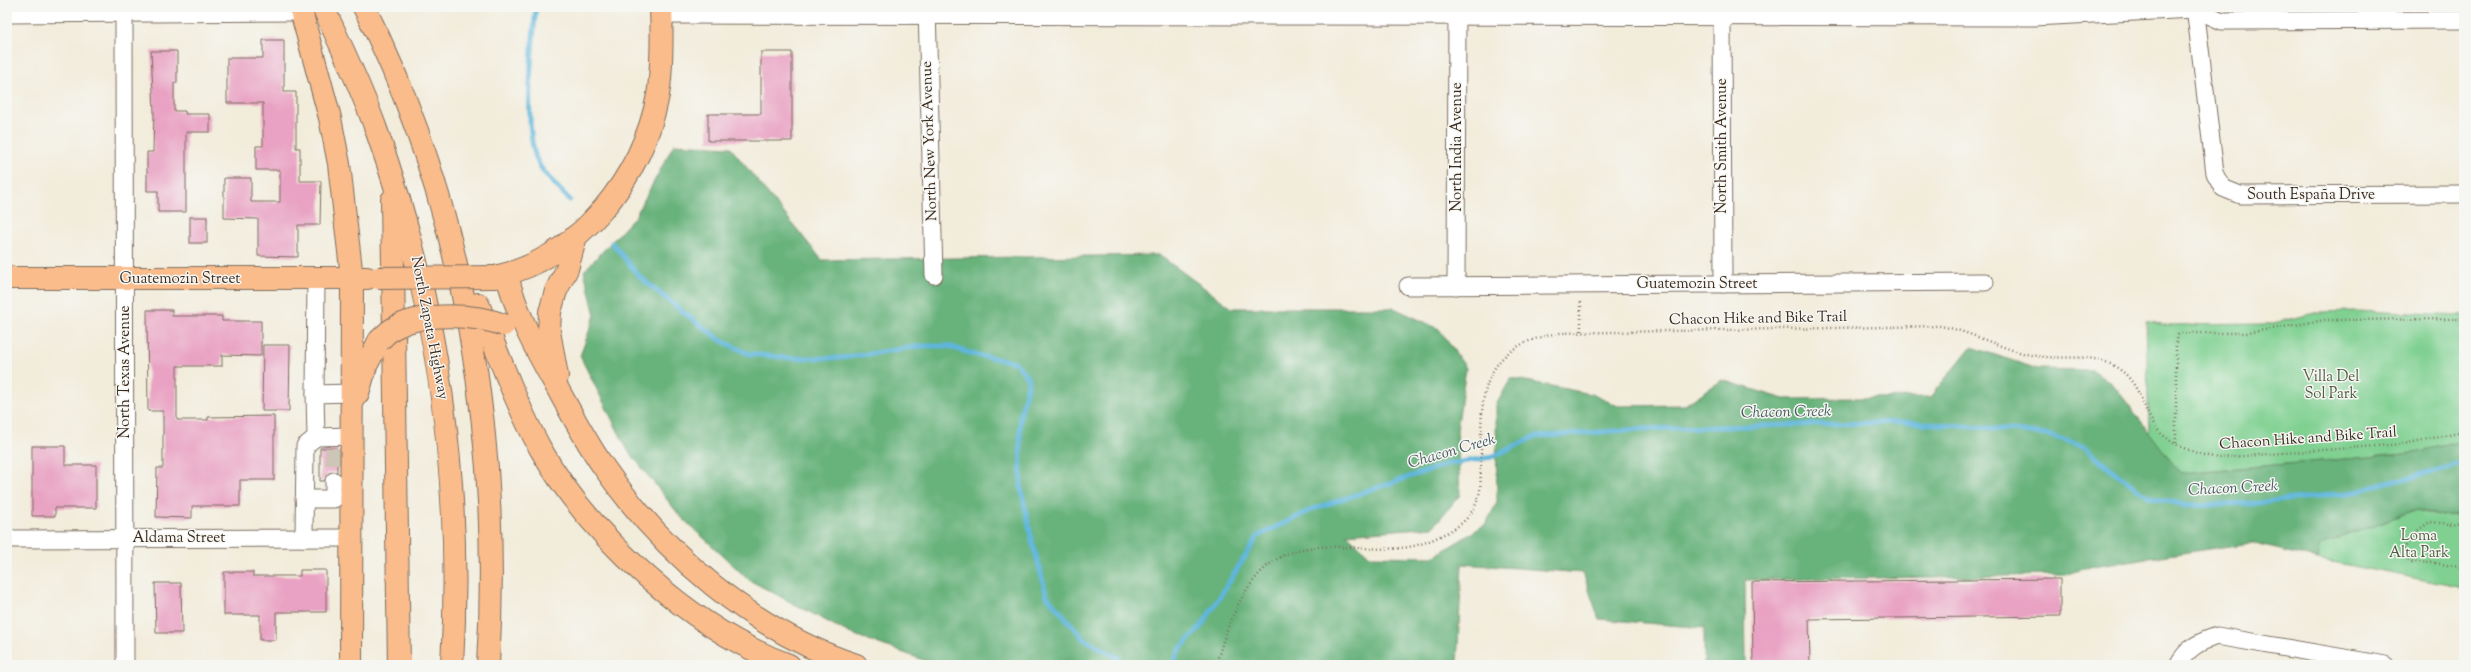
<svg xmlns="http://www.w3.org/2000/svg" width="2471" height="672" viewBox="0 0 2471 672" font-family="'Sorts Mill Goudy',serif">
<rect width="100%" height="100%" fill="#f6f6f2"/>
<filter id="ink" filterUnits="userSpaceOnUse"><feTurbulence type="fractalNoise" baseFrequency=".025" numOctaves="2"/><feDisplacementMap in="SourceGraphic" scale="8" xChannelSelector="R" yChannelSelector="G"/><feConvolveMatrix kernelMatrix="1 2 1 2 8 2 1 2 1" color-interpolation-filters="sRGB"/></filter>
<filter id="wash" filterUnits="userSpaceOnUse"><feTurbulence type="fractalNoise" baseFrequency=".012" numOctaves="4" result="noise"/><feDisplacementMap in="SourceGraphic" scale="16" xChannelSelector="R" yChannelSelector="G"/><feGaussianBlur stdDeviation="0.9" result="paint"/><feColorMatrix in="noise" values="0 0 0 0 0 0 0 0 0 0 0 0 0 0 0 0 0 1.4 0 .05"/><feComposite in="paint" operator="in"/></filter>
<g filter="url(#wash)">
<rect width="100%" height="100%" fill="#f2ecdb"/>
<g fill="#7fd091" stroke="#5d7d58">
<path d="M2356,311L2464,315V441L2405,454L2180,473L2149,433L2146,321L2165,325L2269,324L2319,312Z"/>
<path d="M2417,509C2433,514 2447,520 2464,514V588L2317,559L2320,545Z"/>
</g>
<path fill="#67b27b" stroke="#516e4c" d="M674,144L730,147L822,260L1159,255L1232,308H1394L1439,329L1466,368L1457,430L1460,495L1433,527L1346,534L1370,556L1433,557L1486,524L1497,502L1496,405L1511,378L1591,394L1618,406L1685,405L1722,380L1784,399L1930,397L1971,347L2038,369L2093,370L2113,384L2180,473L2405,454L2464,441V514L2448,517L2417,509L2320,545L2317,559L2251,543L2093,566L2065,575L1745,580L1746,665H1704V628L1599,619L1583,573L1462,564L1457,665H937L849,633L749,580L680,516L627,449L580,356L595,315L584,271L635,217Z"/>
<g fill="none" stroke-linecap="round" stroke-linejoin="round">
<g stroke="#5fb6dc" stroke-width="5">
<path d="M536,7C532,46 525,113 534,151C538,171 557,186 570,200"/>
<path d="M612,243L640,277L683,312L722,341L749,354L791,358H841L921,346H948L976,355L1015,362L1029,379L1020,417L1021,488L1032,541L1047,596L1084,639L1131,665"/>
<path d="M1172,665L1179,650L1202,625L1258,536L1313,509L1448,464L1492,457L1534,437L1640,429L1908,422L1990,428L2052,436L2085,447L2118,475L2150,497L2184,505L2257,503L2349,493L2464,463"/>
</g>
</g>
<g id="blocks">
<g fill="#e9a2c3">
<path d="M263,40H284V92H296V148H300V181H321L320,225H298V257L258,256V219L224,218V178H251V202H280V170H256V146H263V103H227V58H263Z"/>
<path d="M151,51H177V83H174V111H185V114H210V132H186V212H158V191H147V152H153L154,112Z"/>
<path d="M761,52H792V141H708V114H761Z"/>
<rect x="190" y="217" width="17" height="26"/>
<path d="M147,310H172V316H222V321H261V356L222,355V366H177V420H208V417L274,416V480H240V506H192V518L156,517L157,468H163V411H148Z"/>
<path d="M263,345H290L289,411H262Z"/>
<path d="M32,446H65V465H96V508H55V516H32Z"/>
<path d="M320,448H337V472L329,473L324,481H320Z"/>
<path d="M300,570H326V612H276V640H260V615H224V572H253V576H300Z"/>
<path d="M2060,579V616L1809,619L1810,665H1753L1752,582Z"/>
<path d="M155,583H181L182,633H156Z"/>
</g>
</g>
</g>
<g filter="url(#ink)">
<use href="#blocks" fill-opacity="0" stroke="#7b6e60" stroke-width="1"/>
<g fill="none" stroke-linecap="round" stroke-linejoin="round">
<path stroke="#cdc5b5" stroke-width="17" stroke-dasharray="17 8" stroke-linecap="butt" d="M334,448V481"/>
<defs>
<g id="minor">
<path d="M124,7L125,665"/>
<path d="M927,7L934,275"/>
<path d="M1722,7L1723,284"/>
<path d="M2195,7L2215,173L2223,188L2240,195L2464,194"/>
<path d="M2195,9L2222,21L2464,20"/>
<path d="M7,14L301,12"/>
<path d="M661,15L2033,17L2195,9L2199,7"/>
<path d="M316,278L315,394L351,393"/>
<path d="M1408,286L1985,282"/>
<path d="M1456,286L1457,7"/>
<path d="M315,394L316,437L352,436"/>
<path d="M304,499H334V481"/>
<path d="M304,538L305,446L316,437"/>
<path d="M7,539L351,538"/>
<path d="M2178,665C2187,648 2199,642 2217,636L2385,665"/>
</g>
<g id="major">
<path d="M300,7L330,118L339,164L352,278L351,665"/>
<path d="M323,7C342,48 362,89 377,132C438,303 463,484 452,665"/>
<path d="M364,7C465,207 502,442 488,665"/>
<path d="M392,200L399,665"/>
<path d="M507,275C516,313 535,348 554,382C570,411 585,440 603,466C663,553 754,632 856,665"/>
<path d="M495,277C579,259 643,177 658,95C662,72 662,31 661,7"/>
<path d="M7,278H367"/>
<path d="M478,304C498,353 515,402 540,448C589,536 694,631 789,665"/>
<path d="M557,376L549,331L550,312L556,291L567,269L576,236"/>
<path d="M358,393L366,366L379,341"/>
</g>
</defs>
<use href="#minor" stroke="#7b6e60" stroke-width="19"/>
<use href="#major" stroke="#7b6e60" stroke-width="24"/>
<g stroke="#7b6e60" stroke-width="2.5" stroke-dasharray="1 3" stroke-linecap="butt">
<path d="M1581,302V332"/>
<path d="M2176,443V346L2178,335L2182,333H2247L2325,320L2464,319"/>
<path d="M2464,522L2451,524L2430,522C2417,530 2402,542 2405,557L2411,562L2436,563L2464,568"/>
<path d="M1216,665C1226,628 1243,580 1277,559C1312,537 1360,552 1400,548C1417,547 1433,540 1448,532C1466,523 1476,510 1480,491C1485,418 1463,348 1560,333L1940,326C1976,332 2008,354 2045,357C2070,359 2096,353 2119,369C2139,383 2142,405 2154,425C2167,445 2196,454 2218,458L2403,444L2464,432"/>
</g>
<use href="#minor" stroke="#fff" stroke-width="17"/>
<use href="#major" stroke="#fabc8b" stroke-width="22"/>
<defs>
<g id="major-bridge">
<path d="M378,278L495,277"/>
<path d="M379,341C384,336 389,330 396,327C425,312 474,314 504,325"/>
</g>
</defs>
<use href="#major-bridge" stroke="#7b6e60" stroke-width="24" stroke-linecap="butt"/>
<use href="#major-bridge" stroke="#fabc8b" stroke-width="22"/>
</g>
</g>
<g text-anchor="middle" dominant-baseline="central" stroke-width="3" stroke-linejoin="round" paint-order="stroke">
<g font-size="15" fill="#3b2a1e" stroke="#f6f6f2">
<text transform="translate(930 141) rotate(-92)">North New York Avenue</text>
<text transform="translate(1722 146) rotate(-90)">North Smith Avenue</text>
<text transform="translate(1457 147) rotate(-90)">North India Avenue</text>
<text x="2311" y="195">South España Drive</text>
<text x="180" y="279">Guatemozin Street</text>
<text x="1697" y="284">Guatemozin Street</text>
<text transform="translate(1758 319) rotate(-1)">Chacon Hike and Bike Trail</text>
<text transform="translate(429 328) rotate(79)">North Zapata Highway</text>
<text transform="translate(125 372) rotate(-90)">North Texas Avenue</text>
<text transform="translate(2308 439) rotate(-4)">Chacon Hike and Bike Trail</text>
<text x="179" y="538">Aldama Street</text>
</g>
<g font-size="15" fill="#4f5c40" stroke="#f6f6f2">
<text x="2331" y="377">Villa Del<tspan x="2331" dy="17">Sol Park</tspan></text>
<text x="2419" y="536">Loma<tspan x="2419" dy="17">Alta Park</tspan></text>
</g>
<g font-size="16" font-style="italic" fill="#485b60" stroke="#f6f6f2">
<text transform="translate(1786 413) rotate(-1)">Chacon Creek</text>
<text transform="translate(1452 452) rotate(-16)">Chacon Creek</text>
<text transform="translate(2233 489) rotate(-3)">Chacon Creek</text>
</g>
</g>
<rect width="2471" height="672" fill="none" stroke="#f6f6f2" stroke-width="24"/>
</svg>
